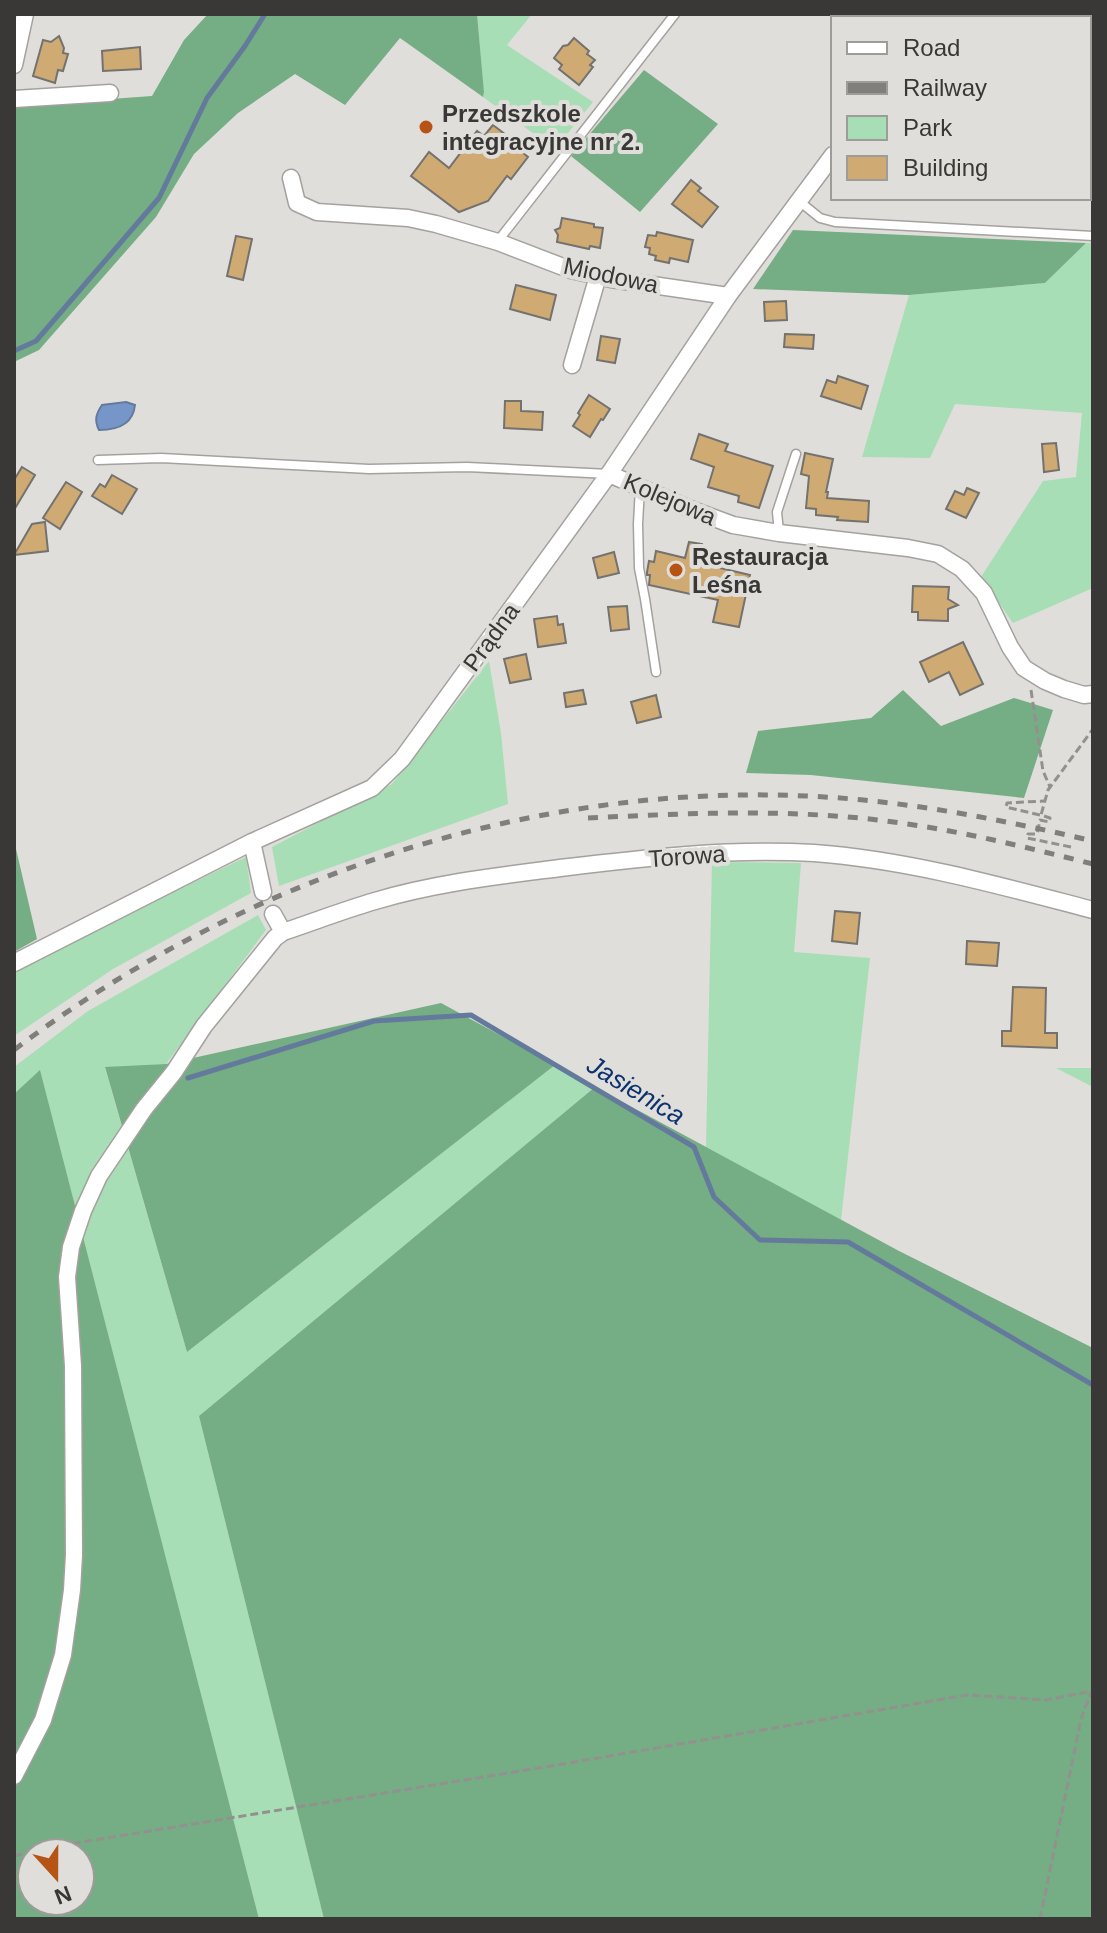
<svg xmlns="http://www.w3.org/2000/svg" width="1107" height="1933" viewBox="0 0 1107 1933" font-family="Arial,sans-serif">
<rect width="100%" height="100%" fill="#e0deda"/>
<g fill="#a7deb5">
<path d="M477,14H532L507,45L593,102L555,149L483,97L484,92Z"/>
<path d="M1086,243H1093V588L1013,623L981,577L1043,481L1076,477L1082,413L955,404L930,458L862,457L909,295L1045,283Z"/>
<path d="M489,661L501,733L508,804L279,886L272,847L392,784Z"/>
<path d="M246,857L251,893L113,969L14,1036V972L59,947Z"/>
<path d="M712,862L801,863L794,952L870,958L841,1220L706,1147Z"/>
<path d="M258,915L266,930L166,1064L105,1068L187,1352L555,1065L595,1087L199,1416L324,1919H259L40,1071L14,1094V1067L88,1011Z"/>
<path d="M1056,1068H1093V1087Z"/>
</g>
<g fill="#75ad84" fill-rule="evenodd">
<path d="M208,14H477L484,92L483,97L400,38L345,105L295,74L238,113L194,154L156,217L39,350L14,362V106L152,96L184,40Z"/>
<path d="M644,70L718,124L640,212L571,156Z"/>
<path d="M793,230L1086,243L1045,283L909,295L753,289Z"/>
<path d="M903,690L941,726L1014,698L1053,710L1024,798L811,775L746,773L758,731L871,718Z"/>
<path d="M16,849L37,939L14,952V850Z"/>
<path d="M441,1003L555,1065L187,1352L105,1067L166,1064Z"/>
<path d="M40,1070L259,1919H14V1094ZM32,1853H80V1901H32Z"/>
<path d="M595,1087L899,1251L1093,1348V1919H324L199,1416Z"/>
</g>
<path fill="#7696c9" stroke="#647a9d" stroke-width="2" d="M126,402L135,405C133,425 117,430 99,430C94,420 96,414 102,405Z"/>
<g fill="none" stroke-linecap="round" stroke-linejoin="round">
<g stroke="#647a9d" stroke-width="5">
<path d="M14,351L36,341L159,198L207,98L245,46L265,14"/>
<path d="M188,1078L374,1021L471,1015L694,1147L714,1197L760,1240L848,1242L1093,1385"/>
</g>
</g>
<g fill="#cfaa72" stroke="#74726f" stroke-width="2">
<path d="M59,36L64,48L63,53L68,54L63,71L58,70L55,83L33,76L43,40L51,42Z"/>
<path d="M574,38L589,51L587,54L595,60L590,65L593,67L579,85L559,69L562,65L554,58L563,46L568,45Z"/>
<path d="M140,47L141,69L103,71L102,51Z"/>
<path d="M493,125L510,138L508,141L528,157L511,179L507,176L488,201L459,212L411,176L429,152L449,168L477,131L484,136Z"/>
<path d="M691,180L701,188L698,191L718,207L702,227L672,204Z"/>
<path d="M562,218L594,224V227L603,228L600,248L590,246L589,249L557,242L558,235L555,230L560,228Z"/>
<path d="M657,232L693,240L688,262L670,258L669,263L655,260L656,256L649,254L650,248L645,247L648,235L656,236Z"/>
<path d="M236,236L252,239L243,280L227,276Z"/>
<path d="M516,285L556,295L550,320L510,309Z"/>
<path d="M786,301L787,320L765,321L764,302Z"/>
<path d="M785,334L814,335L813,349L784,347Z"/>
<path d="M601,336L620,339L615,363L597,360Z"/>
<path d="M838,376L868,386L861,409L821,396L827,380L836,383Z"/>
<path d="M589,395L610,409L603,420L601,419L590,437L573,426L580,415L578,413Z"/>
<path d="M505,401H521V411L543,412L542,430L504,428Z"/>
<path d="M699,434L728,444L725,451L773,466L759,508L738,502L739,496L708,487L714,467L691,459Z"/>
<path d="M1056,443L1059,470L1044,472L1042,444Z"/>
<path d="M805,453L833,459L826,492H828L827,498L869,501L868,522L837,520L838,517L816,515V509L806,508L809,476L801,474Z"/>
<path d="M22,467L35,475L14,510V480Z"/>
<path d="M112,475L137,489L122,514L92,496L100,484L105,487Z"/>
<path d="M66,482L82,492L60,529L43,518Z"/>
<path d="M967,488L979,493L966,518L946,509L955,491L964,495Z"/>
<path d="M45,522L48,551L14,555L32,524Z"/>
<path d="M689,542L702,544L699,559L717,563L716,567L750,575L739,627L713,622L718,600L649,585L650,575H647V572L649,561L654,562L656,551L685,558Z"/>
<path d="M614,552L619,573L598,578L593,558Z"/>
<path d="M913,586L949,587L948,599L958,605L948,609V621L918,620V612H912Z"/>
<path d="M627,606L629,629L611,631L608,607Z"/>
<path d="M557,616L558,625L563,624L566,643L538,647L534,619Z"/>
<path d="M963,642L983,684L960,695L949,672L929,682L920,662Z"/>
<path d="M526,654L531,679L510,683L504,659Z"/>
<path d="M583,690L586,704L566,707L564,693Z"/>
<path d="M656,695L661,717L637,723L631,702Z"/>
<path d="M835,911L860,913L857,944L832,941Z"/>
<path d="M967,941L999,943L997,966L966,964Z"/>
<path d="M1013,987L1046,988L1045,1033H1057V1048L1002,1046V1031H1011Z"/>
</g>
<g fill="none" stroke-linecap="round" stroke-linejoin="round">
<defs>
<g id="lane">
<path d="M799,201L820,218L835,222L1093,236"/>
<path d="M498,241L675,14"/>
<path d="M98,460L161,458L369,469L467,467L609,474"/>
<path d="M640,487L638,524L639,568L645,599L656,672"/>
<path d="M779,532L777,512L796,454"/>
</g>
<g id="street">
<path d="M948,18L951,14"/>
<path d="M14,65L25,14"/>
<path d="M14,99L110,93"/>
<path d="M291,178L297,203L317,212L408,218L436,224L498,242L571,270L611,279L728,296"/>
<path d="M572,365L598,276"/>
<path d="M609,474L690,509L733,525L779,533L908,548L938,554L962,569L984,593L1010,647L1024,668L1045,681L1064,689L1084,695L1093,694"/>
<path d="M252,842L263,892"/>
<path d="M273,914L283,932"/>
<path d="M14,963L252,842L372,788L402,759L609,474L728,296L833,155"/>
<path d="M14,1776L43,1720L63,1655L72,1590L74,1555L73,1366L67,1277L71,1247L83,1211L99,1176L144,1109L174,1072L204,1026L275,938L283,932C313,922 344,910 375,901C435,883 498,876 560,868C644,858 729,848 814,853C909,860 1001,886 1093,910"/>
</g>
</defs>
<use href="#lane" stroke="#a4a19e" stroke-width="11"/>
<use href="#street" stroke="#a4a19e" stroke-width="19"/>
<g stroke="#92918e" stroke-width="3" stroke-dasharray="8 4" stroke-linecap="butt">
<path d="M1031,690L1043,771L1050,787"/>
<path d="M1040,815L1006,807L1007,803L1044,801"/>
<path d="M1071,847L1027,838L1028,834H1037L1040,820L1049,822L1050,818L1041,815L1048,790L1093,729"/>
<path d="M14,1856L45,1848L551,1766L967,1695L1046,1700L1093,1691"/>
<path d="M1040,1919L1081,1719L1091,1692"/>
</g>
<use href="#lane" stroke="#fff" stroke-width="8"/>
<use href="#street" stroke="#fff" stroke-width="16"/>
<g stroke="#807f7c" stroke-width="5" stroke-dasharray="10 10" stroke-linecap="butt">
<path d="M588,818C692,813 798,808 901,823C966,832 1029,848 1093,864"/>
<path d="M14,1050C237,881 525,783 806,796C903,800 999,819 1093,841"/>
</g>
</g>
<g fill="#b65416" stroke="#e0deda" stroke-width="3">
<circle cx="426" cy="127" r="8"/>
<circle cx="676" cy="570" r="8"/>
</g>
<g text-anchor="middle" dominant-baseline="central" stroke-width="8" stroke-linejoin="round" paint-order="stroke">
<g font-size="24" font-weight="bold" fill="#393836" stroke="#e0deda" text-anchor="start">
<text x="442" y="113">Przedszkole<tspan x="442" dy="28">integracyjne nr 2.</tspan></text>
<text x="692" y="556">Restauracja<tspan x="692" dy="28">Leśna</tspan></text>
</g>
<g font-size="24" fill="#393836" stroke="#e0deda">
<text transform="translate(611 275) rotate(12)">Miodowa</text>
<text transform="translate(670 499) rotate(23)">Kolejowa</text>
<text transform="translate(491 637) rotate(-54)">Prądna</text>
<text transform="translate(687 856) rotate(-4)">Torowa</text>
</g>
<g font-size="26" font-style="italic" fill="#0c326f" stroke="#e0deda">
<text transform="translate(636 1090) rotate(31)">Jasienica</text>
</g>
</g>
<rect width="1107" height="1933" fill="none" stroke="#393836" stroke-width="32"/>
<rect x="831" y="16" width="260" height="184" fill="#e0deda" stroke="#9d9c98" stroke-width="2"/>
<rect x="847" y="42" width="40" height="12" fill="#ffffff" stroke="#9d9c98" stroke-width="2"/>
<text x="903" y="56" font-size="24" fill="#393836">Road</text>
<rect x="847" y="82" width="40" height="12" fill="#807f7c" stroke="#9d9c98" stroke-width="2"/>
<text x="903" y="96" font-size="24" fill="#393836">Railway</text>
<rect x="847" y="116" width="40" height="24" fill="#a7deb5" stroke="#9d9c98" stroke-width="2"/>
<text x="903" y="136" font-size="24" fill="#393836">Park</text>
<rect x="847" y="156" width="40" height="24" fill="#cfaa72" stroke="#9d9c98" stroke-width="2"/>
<text x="903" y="176" font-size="24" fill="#393836">Building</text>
<g transform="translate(56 1877) rotate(159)"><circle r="38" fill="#e0deda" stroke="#9d9c98" stroke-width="2"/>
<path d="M0-6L14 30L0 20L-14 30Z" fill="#b65416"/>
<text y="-12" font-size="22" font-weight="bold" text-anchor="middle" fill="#393836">N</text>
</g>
</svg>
